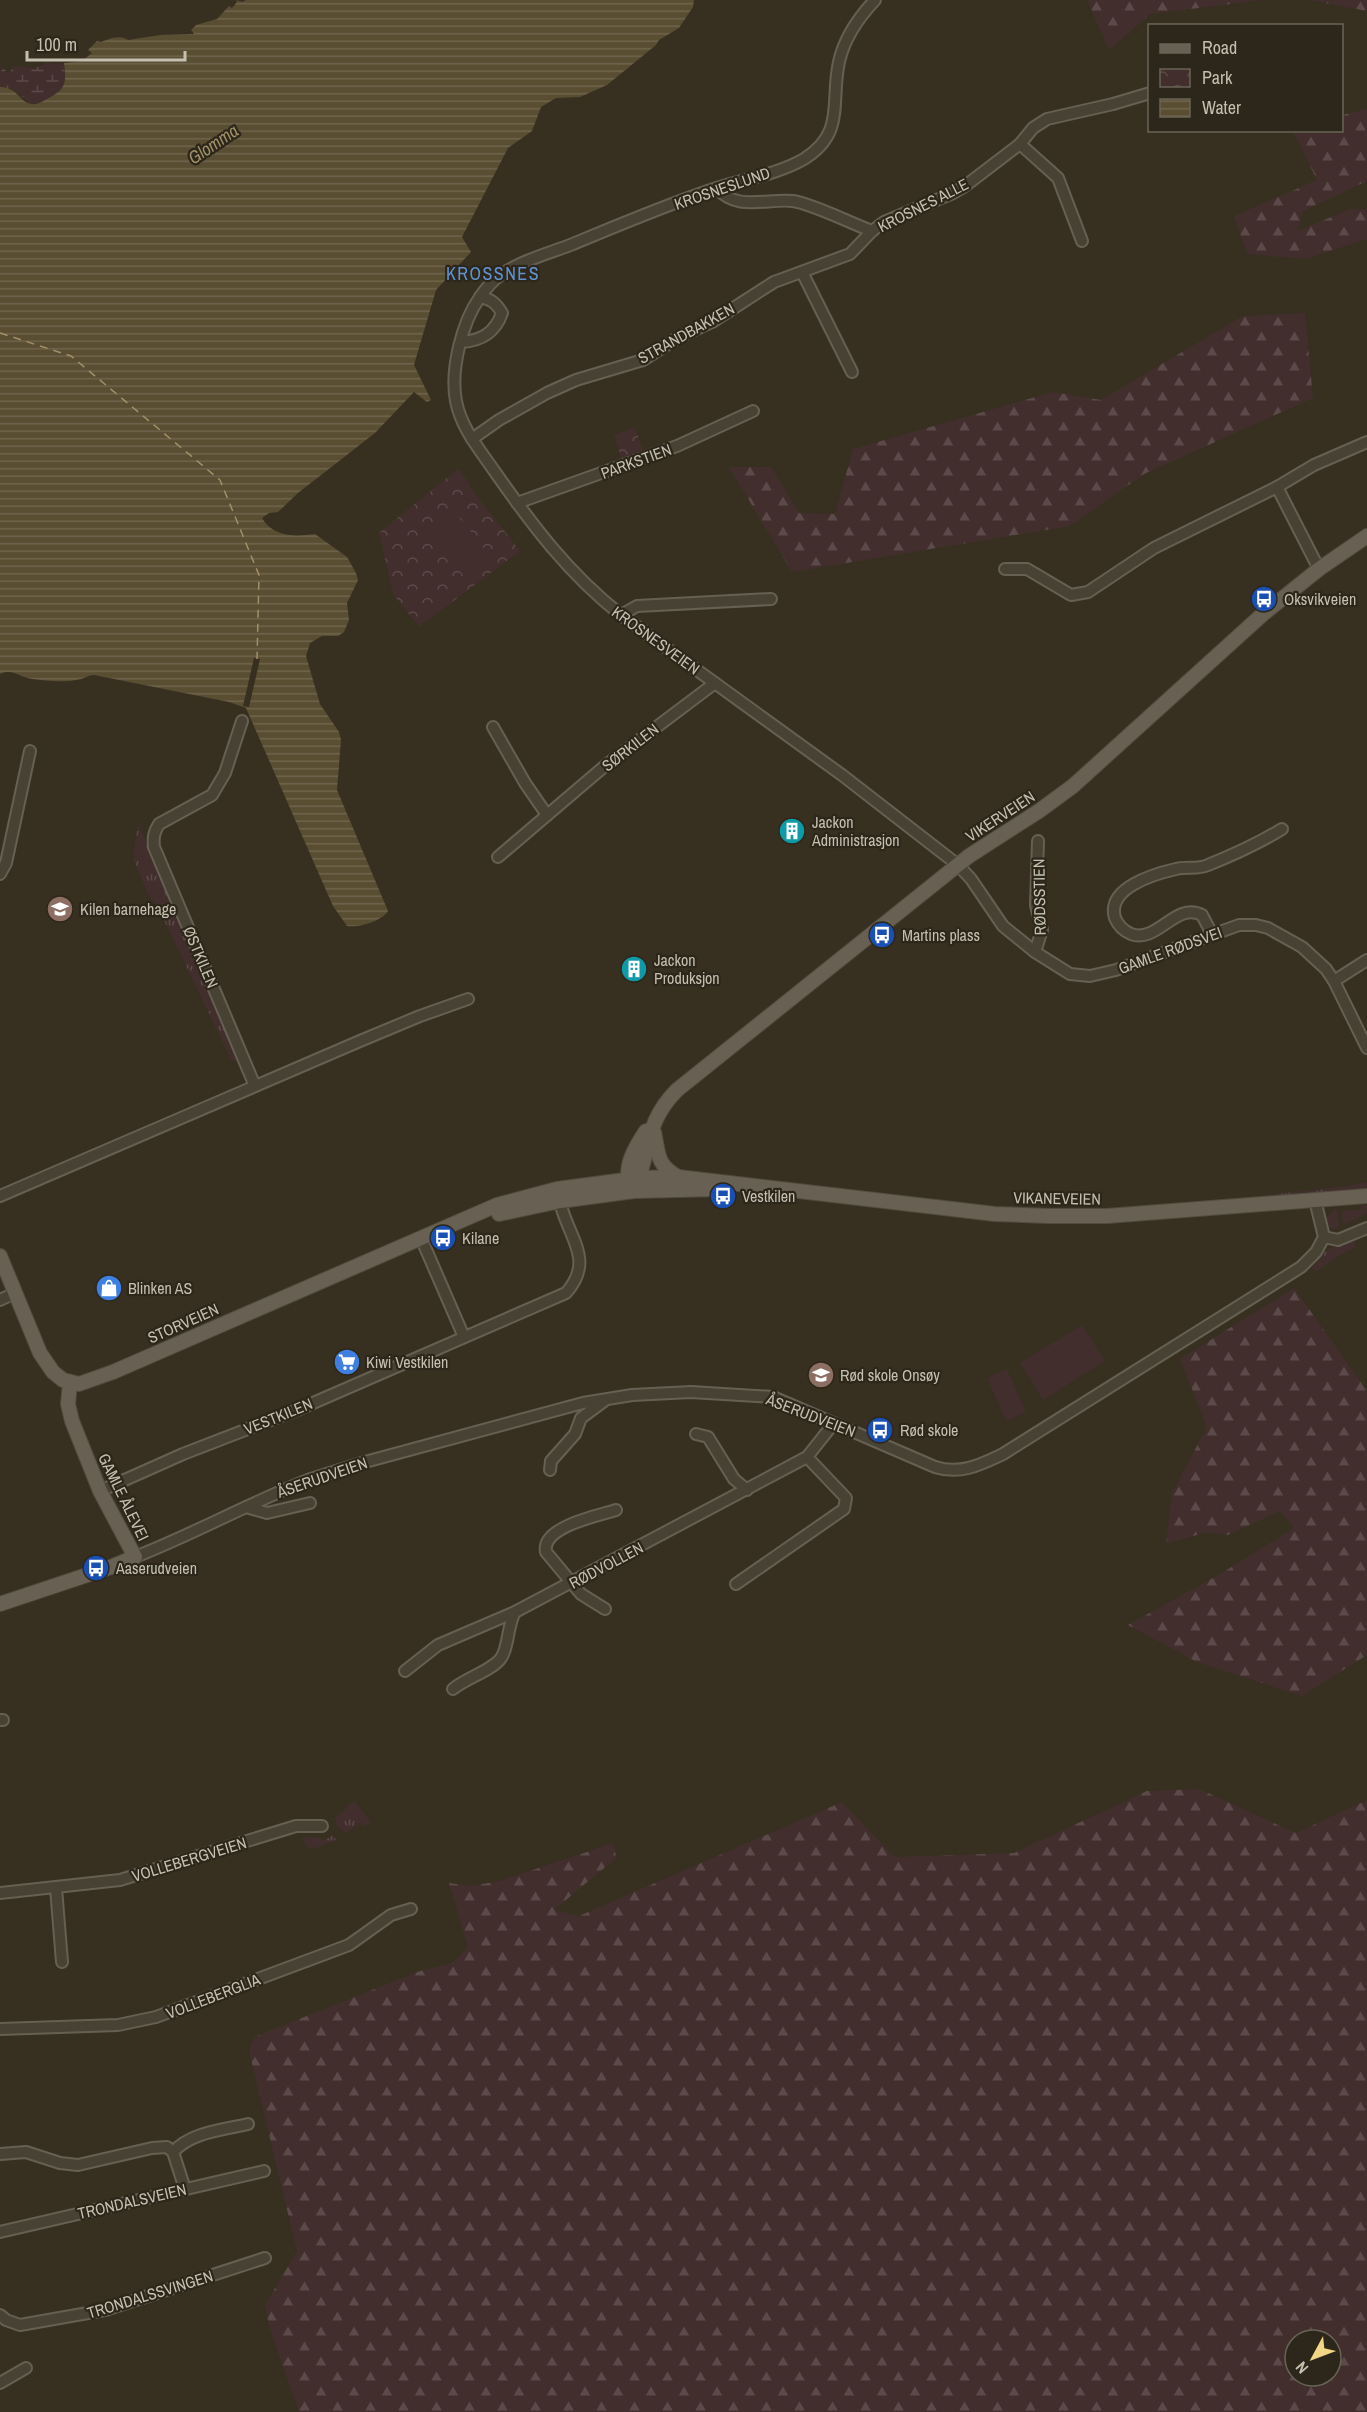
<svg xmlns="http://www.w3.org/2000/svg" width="1367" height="2412" viewBox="0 0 1367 2412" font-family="'Archivo Narrow',sans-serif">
<defs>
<pattern id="grass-tufts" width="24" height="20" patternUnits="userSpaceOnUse" patternTransform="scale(1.5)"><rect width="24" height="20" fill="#412e2d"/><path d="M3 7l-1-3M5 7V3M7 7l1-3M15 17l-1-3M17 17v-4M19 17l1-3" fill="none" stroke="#5b4a49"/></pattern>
<pattern id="forest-firs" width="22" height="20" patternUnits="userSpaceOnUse" patternTransform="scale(1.5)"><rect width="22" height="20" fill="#412e2d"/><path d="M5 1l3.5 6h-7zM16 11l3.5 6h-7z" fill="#5b4a49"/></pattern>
<pattern id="wetland-marsh" width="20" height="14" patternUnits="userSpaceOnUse" patternTransform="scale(1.5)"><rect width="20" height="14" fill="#412e2d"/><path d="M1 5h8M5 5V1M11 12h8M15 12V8" fill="none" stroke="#5b4a49"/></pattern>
<pattern id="park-crowns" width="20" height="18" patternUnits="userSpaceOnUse" patternTransform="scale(1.5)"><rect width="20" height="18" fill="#412e2d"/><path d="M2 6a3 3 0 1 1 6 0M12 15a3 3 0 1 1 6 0" fill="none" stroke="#5b4a49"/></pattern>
<pattern id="water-rules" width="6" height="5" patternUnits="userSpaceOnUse" patternTransform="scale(1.5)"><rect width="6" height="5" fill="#594d32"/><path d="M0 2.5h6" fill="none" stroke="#6f654d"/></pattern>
</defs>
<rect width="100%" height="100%" fill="#373021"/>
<g fill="url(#grass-tufts)">
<path d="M138,824L173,904L160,911L148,894L133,858Z"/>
<path d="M168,916L180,919L239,1061H232L163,918Z"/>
<path d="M1367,1182V1189L1269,1197L1268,1195L1348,1186Z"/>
<path d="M1367,1205V1213L1346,1224L1343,1223L1341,1213L1343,1211L1362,1209V1206Z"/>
<path d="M1334,1210L1337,1211L1339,1226L1336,1229L1330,1228L1326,1219Z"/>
<path d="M1353,1240L1356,1247L1338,1256L1317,1271L1312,1268L1328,1249Z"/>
<path d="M354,1801L371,1822L365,1826L360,1823L346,1833L337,1827L335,1817C344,1813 348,1804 354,1801Z"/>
<path d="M333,1835L336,1840L316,1848L307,1847L303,1839L307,1836L325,1840Z"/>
</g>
<g fill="url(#forest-firs)" fill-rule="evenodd">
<path d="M1087,0H1263L1150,14L1109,50Z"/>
<path d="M1309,0H1367V11Z"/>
<path d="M1367,109V181L1303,211L1297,231L1351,209H1367V239L1305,259L1247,254L1234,216L1317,180L1293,131L1342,130V115Z"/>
<path d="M1305,313L1313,398L1144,474L1070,526L792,572L729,467H771L799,513L835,514L853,449L1053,392L1101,400L1243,316Z"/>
<path d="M1294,1288L1367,1391V1655L1302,1696L1197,1662L1128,1625L1222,1573L1294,1528L1280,1511L1228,1535L1207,1532L1166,1544L1172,1493L1207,1427L1180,1359Z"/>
<path d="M1199,1789L1296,1833L1367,1800V2412H299L269,2326L265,2305L297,2251L249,2051L254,2037L420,1971L452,1963L468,1947L449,1883L471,1886L500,1881L614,1843L616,1858L554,1910L579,1916L842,1802L894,1857L1014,1853L1147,1791ZM1295,2340H1331V2376H1295Z"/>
</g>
<path fill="url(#wetland-marsh)" d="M46,62L55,64L64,63C66,79 66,90 50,98C43,101 38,104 31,104L13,89L0,87V70L5,68L6,73L10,72L13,66L35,68L43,65Z"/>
<g fill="url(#park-crowns)">
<path d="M635,428L644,454L622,461L614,435Z"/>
<path d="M459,468L473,491L520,551L419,627L393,594L379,533Z"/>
</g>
<g fill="#412e2d">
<path d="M454,511L494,561L468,581L428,532Z"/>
<path d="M1082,1325L1105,1361L1043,1400L1020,1363Z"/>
<path d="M1007,1369L1026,1412L1006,1421L987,1378Z"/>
</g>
<path fill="url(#water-rules)" d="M236,0L242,2L246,0H694L693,7L679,28L659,40L656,45L607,85L580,97L556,98L541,107L532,131L508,148L462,237L471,252L436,290L414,365L431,400L427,402L414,392L375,433L298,493L278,512L269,513L262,518C273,537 295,537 315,534L347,557L356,573L358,580L347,603L349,620L344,632L338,636H322L310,643L306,656L320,704L339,732L341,740L337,790L388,911C382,921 359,928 347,926L333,906L246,708L229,702L94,675C88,675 86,678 81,679C67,683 46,681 32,679C19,677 13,668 0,674V87C20,88 18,102 32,104C37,105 41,102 45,100C65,90 67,85 64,63L82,61L92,53L88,50L97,41L101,42C108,39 120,34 128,40L160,35L194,34L191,30L196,25L217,19L229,6L232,8L237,2Z"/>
<path fill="#373021" d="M254,658L260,659L249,707L243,706Z"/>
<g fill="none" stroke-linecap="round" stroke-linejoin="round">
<path stroke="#a29069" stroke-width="1.5" stroke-dasharray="8 6" stroke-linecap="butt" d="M0,333L71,356L220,480L259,575L257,659"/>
<defs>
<g id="minor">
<path d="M1020,144L1058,178L1082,241"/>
<path d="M717,188C736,212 768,198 793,201C813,204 850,223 872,231"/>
<path d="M802,272L852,372"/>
<path d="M480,297C486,288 493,280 502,274C523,260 550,253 573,244C621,224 668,204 717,188C745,179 778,174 804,159C846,133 830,102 839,62C844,39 859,17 875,0"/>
<path d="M461,342C481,341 495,333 502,313C496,303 491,299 480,297C462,322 450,370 456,401C461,428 480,450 495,472C533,526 568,573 621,615L842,775L958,865L971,879L1003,926L1035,952L1070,974L1090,976L1116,970L1239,925H1256L1268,928L1302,947L1326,969L1334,981L1367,1048"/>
<path d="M472,439L499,420L547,393L576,380L643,360L677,338L712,322L774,282L850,254L872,231L884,222L953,193L965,186L1020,144L1033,128L1047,119L1113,104L1150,93"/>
<path d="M1277,487L1314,465L1367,442"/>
<path d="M517,503L677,446L753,411"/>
<path d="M1005,569H1027L1071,595L1088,592L1154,548L1277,487L1319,569"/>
<path d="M621,615L637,606L771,599"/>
<path d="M242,721L225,773L212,795L159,824C154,832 153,837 154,847L255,1086"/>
<path d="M493,727L525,783L547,815"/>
<path d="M498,857L606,765L715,683"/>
<path d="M0,874L6,863L30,751"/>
<path d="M1212,934L1202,915C1176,901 1157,944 1131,934C1124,931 1118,925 1115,918C1106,888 1154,874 1176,869C1187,866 1197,870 1208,865C1233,855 1259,843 1282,829"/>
<path d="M1035,952L1042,930L1036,905L1038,841"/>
<path d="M1334,981L1367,960"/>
<path d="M0,1196L360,1041L420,1016L468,999"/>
<path d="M1324,1237L1338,1240L1367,1228"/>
<path d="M421,1238L464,1337"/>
<path d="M0,1300L15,1293"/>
<path d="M696,1434L708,1437L734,1479L747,1490"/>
<path d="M550,1470L551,1461L575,1434L581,1418L604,1401"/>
<path d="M100,1491L183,1454L297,1410L566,1293C594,1261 571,1241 561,1206"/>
<path d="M246,1507L267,1513L310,1503"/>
<path d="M135,1557C194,1534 249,1503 308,1480L365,1462L583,1403L632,1395L691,1392L773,1397L935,1467C960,1475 980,1465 1003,1454L1301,1267L1316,1252L1324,1237L1315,1200"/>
<path d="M736,1584L844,1509L846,1498L807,1457"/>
<path d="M605,1609L581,1594L546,1552C541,1527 597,1516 616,1510"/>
<path d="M405,1671L438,1645L515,1612L807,1457L834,1423"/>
<path d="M453,1689C466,1678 493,1670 501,1658C509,1647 507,1626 515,1612"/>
<path d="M0,1720H3"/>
<path d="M56,1888L62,1962"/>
<path d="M0,1893L120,1880L296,1826H322"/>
<path d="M0,2029L118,2025L156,2017L349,1945L391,1915L411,1909"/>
<path d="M173,2152C191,2132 223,2130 248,2124"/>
<path d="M0,2154L26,2152L60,2163L78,2165L152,2148L167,2147L173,2152L185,2189"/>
<path d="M0,2232L264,2171"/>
<path d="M0,2315L6,2320L20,2325L105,2310L265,2258"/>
<path d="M0,2383L26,2368"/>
</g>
<g id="major">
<path d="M654,1132C659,1155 656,1164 678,1177"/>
<path d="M632,1187C621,1169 636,1146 646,1131"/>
<path d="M634,1191C651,1151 644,1123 677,1090L969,856L1039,811L1073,786L1263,614L1319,569L1367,536"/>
<path d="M499,1214L560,1201L634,1191L718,1189"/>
<path d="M0,1256L40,1353L53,1372L63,1380L79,1384L113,1372L497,1205L557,1189L640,1178L678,1177L995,1214L1048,1216H1107L1367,1196"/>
<path d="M0,1604L111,1567L135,1557L100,1491L72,1421L68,1404L70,1383"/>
</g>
</defs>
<use href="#minor" stroke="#656052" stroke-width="14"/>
<use href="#major" stroke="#514c3e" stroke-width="16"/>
<use href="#minor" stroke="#484235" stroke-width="10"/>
<use href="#major" stroke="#686153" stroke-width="14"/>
</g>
<defs>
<symbol id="bus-disc" viewBox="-11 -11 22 22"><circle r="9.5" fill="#1a4fb4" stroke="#2c271a"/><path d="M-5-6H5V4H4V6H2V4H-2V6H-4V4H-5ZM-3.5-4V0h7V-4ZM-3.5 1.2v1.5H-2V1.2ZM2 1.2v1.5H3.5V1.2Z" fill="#fff"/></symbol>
<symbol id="building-disc" viewBox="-11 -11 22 22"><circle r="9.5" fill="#0f9aa8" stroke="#2c271a"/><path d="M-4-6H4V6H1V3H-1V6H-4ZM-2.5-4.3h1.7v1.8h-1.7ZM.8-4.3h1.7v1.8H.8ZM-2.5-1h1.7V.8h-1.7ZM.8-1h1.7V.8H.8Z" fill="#fff"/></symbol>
<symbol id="school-disc" viewBox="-11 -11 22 22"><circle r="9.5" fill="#8d6e63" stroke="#2c271a"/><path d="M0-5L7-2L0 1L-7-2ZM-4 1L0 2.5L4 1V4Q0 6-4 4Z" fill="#fff"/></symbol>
<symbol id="shop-disc" viewBox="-11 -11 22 22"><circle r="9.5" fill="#3f7fe0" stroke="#2c271a"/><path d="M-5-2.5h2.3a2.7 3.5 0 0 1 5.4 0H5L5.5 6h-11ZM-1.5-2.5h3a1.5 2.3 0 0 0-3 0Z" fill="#fff"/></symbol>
<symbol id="supermarket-disc" viewBox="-11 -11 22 22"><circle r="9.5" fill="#3f7fe0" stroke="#2c271a"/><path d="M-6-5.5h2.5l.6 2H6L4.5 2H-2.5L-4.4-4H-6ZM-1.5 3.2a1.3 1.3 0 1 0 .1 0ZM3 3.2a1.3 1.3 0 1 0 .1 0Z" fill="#fff"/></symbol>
</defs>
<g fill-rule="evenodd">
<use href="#bus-disc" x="1249" y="584" width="30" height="30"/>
<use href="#building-disc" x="777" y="816" width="30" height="30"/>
<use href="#school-disc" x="45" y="894" width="30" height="30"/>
<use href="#bus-disc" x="867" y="920" width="30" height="30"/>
<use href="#building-disc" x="619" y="954" width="30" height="30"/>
<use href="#bus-disc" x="708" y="1181" width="30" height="30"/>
<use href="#bus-disc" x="428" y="1223" width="30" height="30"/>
<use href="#shop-disc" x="94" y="1273" width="30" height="30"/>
<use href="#supermarket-disc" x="332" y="1347" width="30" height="30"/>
<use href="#school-disc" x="806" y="1360" width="30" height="30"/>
<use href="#bus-disc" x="865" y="1415" width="30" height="30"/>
<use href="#bus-disc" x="81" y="1553" width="30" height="30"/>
</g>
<g text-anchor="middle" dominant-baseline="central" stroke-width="4.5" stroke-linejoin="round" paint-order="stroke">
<g font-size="16" fill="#c4bfaf" stroke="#2c271a">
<text transform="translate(722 188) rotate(-19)">KROSNESLUND</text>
<text transform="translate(923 205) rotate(-27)">KROSNES ALLE</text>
<text transform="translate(686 333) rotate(-29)">STRANDBAKKEN</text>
<text transform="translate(636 461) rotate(-20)">PARKSTIEN</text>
<text transform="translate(656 640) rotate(36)">KROSNESVEIEN</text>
<text transform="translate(630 747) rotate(-38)">SØRKILEN</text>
<text transform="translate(1000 816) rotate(-33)">VIKERVEIEN</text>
<text transform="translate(1039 897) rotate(-91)">RØDSSTIEN</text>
<text transform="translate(1170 950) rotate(-20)">GAMLE RØDSVEI</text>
<text transform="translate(201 957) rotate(67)">ØSTKILEN</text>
<text transform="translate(1057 1198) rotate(1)">VIKANEVEIEN</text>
<text transform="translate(183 1323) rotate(-24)">STORVEIEN</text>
<text transform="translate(811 1415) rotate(21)">ÅSERUDVEIEN</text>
<text transform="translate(278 1416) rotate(-22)">VESTKILEN</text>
<text transform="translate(322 1477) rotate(-19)">ÅSERUDVEIEN</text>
<text transform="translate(124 1497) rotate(64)">GAMLE ÅLEVEI</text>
<text transform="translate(606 1565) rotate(-28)">RØDVOLLEN</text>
<text transform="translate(189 1859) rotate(-17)">VOLLEBERGVEIEN</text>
<text transform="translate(213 1996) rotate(-21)">VOLLEBERGLIA</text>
<text transform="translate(132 2201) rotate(-13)">TRONDALSVEIEN</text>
<text transform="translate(150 2294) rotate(-17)">TRONDALSSVINGEN</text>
</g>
<g font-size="16" fill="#c4bfaf" stroke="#2c271a" text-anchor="start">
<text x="1284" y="599">Oksvikveien</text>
<text x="812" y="822">Jackon<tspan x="812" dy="18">Administrasjon</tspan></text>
<text x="80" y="909">Kilen barnehage</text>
<text x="902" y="935">Martins plass</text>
<text x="654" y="960">Jackon<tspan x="654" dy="18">Produksjon</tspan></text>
<text x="742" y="1196">Vestkilen</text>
<text x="462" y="1238">Kilane</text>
<text x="128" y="1288">Blinken AS</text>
<text x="366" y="1362">Kiwi Vestkilen</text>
<text x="840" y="1375">Rød skole Onsøy</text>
<text x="900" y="1430">Rød skole</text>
<text x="116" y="1568">Aaserudveien</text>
</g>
<g font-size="18" font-style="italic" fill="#a29069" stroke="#2c271a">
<text transform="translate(213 144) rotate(-34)">Glomma</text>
</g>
<g font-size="18" letter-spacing="1.5" fill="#6092cf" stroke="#2c271a">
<text x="493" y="273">KROSSNES</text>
</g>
</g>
<rect x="1148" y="24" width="195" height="108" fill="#2c271a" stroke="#696456" stroke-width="1.5"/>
<rect x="1160" y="44" width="30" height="9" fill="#686153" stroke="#696456" stroke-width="1.5"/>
<text x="1202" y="54" font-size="18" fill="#c4bfaf">Road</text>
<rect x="1160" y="69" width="30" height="18" fill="url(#park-crowns)" stroke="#696456" stroke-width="1.5"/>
<text x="1202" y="84" font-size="18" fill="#c4bfaf">Park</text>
<rect x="1160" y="99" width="30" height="18" fill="url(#water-rules)" stroke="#696456" stroke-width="1.5"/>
<text x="1202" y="114" font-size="18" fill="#c4bfaf">Water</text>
<g transform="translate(1313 2358) rotate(229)"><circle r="28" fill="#2c271a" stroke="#696456" stroke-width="1.5"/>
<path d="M0-4.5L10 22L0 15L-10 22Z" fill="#f3d586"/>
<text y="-9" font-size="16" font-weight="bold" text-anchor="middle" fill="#c4bfaf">N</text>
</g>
<path d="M27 51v9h158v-9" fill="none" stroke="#c4bfaf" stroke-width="3"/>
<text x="36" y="51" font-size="18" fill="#c4bfaf" stroke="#2c271a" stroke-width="4.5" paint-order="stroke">100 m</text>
</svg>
